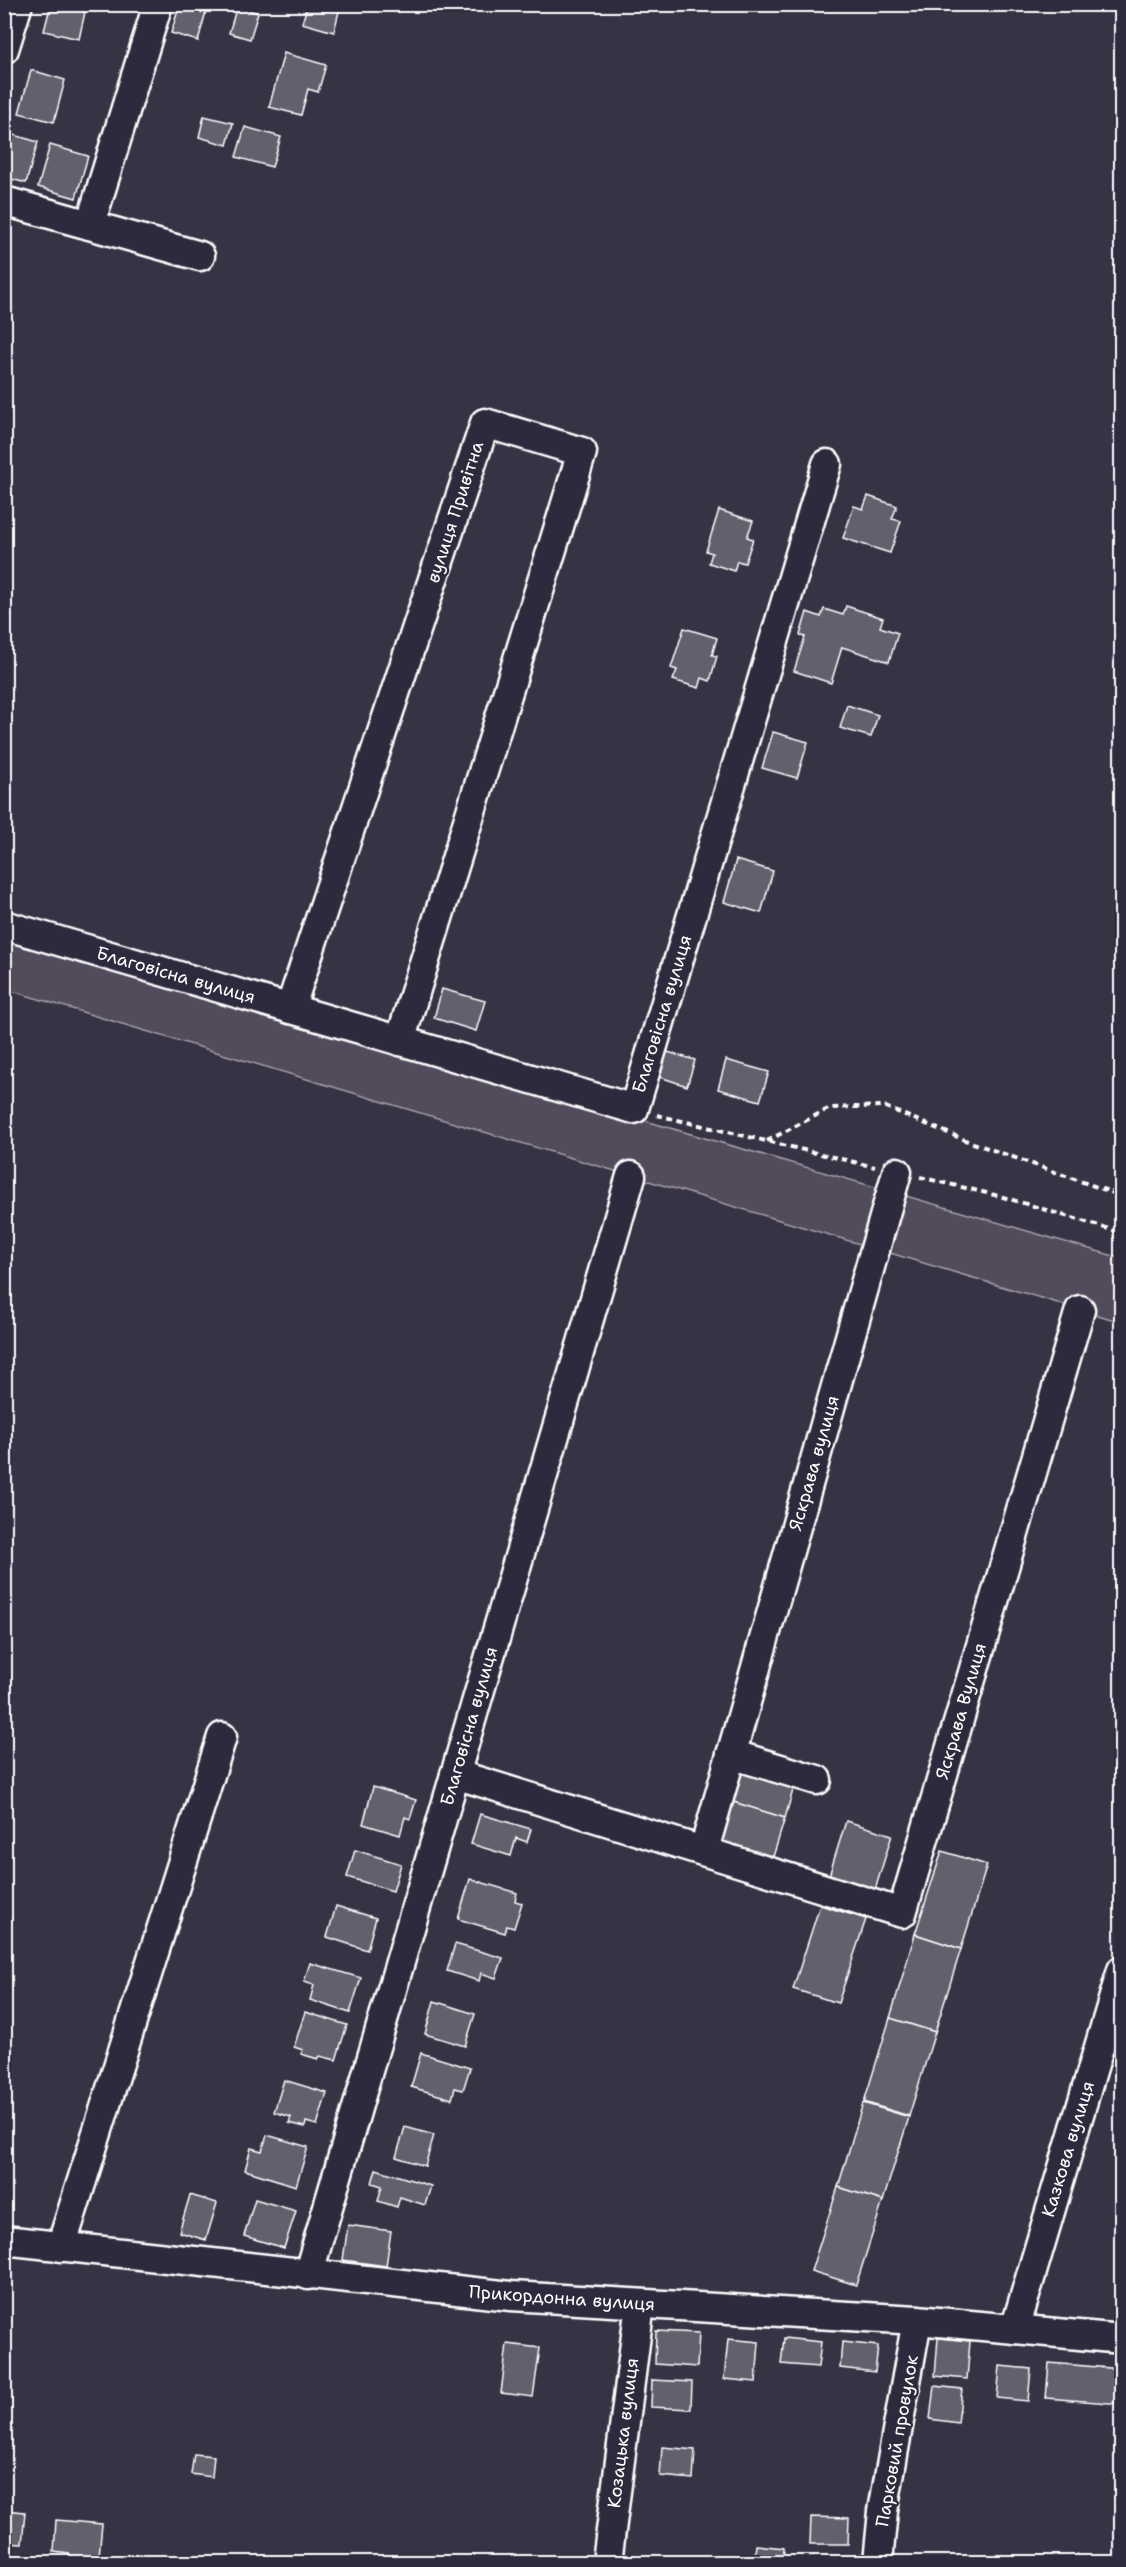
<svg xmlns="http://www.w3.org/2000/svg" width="1126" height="2567" viewBox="0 0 1126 2567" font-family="'Shantell Sans',sans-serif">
<rect width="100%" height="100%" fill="#373345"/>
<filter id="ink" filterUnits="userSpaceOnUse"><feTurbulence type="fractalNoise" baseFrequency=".0167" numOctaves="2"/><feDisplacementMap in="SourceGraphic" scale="12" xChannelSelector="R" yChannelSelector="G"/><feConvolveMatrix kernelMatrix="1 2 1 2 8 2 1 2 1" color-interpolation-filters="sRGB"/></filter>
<g filter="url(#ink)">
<path fill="#514c5c" stroke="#a8a6ae" stroke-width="1.5" d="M4,936L1121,1258V1322L5,989Z"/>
<g fill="#635f6d" stroke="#fff" stroke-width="1.5">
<path d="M51,4L85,12L79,39L44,31Z"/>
<path d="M180,4H208L198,41L171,33Z"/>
<path d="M308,4H331L340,7L334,32L302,23Z"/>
<path d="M237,6L258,13L250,39L229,33Z"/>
<path d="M284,53L326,65L318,92L308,89L301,115L269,107Z"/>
<path d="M31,70L65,80L54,122L19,113Z"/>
<path d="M204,116L233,123L227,145L199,137Z"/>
<path d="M245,127L281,137L272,167L236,157Z"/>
<path d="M4,132L38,142L26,183L4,177Z"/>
<path d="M50,145L88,156L76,198L38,187Z"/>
<path d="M868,496L897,506L892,519L901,521L890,553L843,538L854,506L863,509Z"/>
<path d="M719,510L753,521L747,537L753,539L745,563L737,561L734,571L709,563L712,553L706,551Z"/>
<path d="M846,606L883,618L880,627L898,633L889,662L842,647L831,683L794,671L805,637L800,635L807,612L821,617L824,609L843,615Z"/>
<path d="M684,628L717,638L712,655L717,656L710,681L702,678L699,688L673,680L677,670L671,668Z"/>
<path d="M847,705L878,715L871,737L840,728Z"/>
<path d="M773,732L808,742L797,778L762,768Z"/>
<path d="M736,860L773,871L761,913L724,902Z"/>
<path d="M442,989L485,1001L476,1031L434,1018Z"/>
<path d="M664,1051L695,1060L687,1086L657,1076Z"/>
<path d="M726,1060L769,1072L760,1101L718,1089Z"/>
<path d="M741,1760L797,1776L785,1818L730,1801Z"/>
<path d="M373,1787L416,1800L410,1819L405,1817L400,1835L363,1824Z"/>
<path d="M730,1801L785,1818L773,1857L718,1840Z"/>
<path d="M480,1814L531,1829L527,1842L516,1838L511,1856L471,1844Z"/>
<path d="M846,1821L892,1835L866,1919L820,1905Z"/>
<path d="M355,1850L401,1864L393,1891L347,1877Z"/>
<path d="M942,1851L987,1865L961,1949L915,1934Z"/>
<path d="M470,1879L517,1893L515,1901L522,1903L514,1928L507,1926L505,1933L458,1919Z"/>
<path d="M820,1905L866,1919L838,2003L793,1989Z"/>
<path d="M336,1906L376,1918L367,1950L327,1937Z"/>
<path d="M915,1934L961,1949L935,2032L890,2018Z"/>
<path d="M455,1944L503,1958L496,1978L481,1973L479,1981L447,1971Z"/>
<path d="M310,1963L361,1978L350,2013L310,2000L314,1985L304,1982Z"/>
<path d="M434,2001L475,2014L465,2046L425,2034Z"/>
<path d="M305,2012L347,2025L336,2060L320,2056L318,2059L301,2054L303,2050L294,2047Z"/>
<path d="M890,2018L935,2032L909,2116L864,2102Z"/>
<path d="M421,2053L470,2068L463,2090L455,2088L452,2099L411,2087Z"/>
<path d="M284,2080L327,2093L317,2125L306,2122L305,2127L289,2123L291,2117L274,2112Z"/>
<path d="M863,2103L909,2117L883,2201L838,2187Z"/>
<path d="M405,2127L434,2135L425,2166L396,2157Z"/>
<path d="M267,2135L308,2147L296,2186L245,2170L251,2148L262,2151Z"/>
<path d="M376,2169L431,2186L425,2205L400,2197L397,2207L378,2201L382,2186L372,2183Z"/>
<path d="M838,2187L883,2201L856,2285L811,2271Z"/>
<path d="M190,2195L217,2203L206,2240L179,2232Z"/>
<path d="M255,2199L296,2211L284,2248L244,2236Z"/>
<path d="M348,2225L391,2231L386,2266L343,2260Z"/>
<path d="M656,2331L699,2333L697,2367L655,2364Z"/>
<path d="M784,2338L821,2342L818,2367L781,2364Z"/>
<path d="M938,2338L970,2341L967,2379L935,2376Z"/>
<path d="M728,2339L759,2342L756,2382L724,2379Z"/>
<path d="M842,2342L878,2346L875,2372L840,2368Z"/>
<path d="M507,2344L540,2348L533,2397L501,2393Z"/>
<path d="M1049,2363L1122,2369V2404L1046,2398Z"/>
<path d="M1000,2366L1031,2369L1028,2401L997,2398Z"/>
<path d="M652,2380L692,2382L691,2409L651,2407Z"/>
<path d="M934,2386L962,2389L958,2423L930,2419Z"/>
<path d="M662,2447L695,2450L693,2479L660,2476Z"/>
<path d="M194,2454L214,2456L212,2477L191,2474Z"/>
<path d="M4,2510L25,2512L22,2544L4,2543Z"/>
<path d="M811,2517L849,2518L848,2544H810Z"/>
<path d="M56,2520L102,2524L99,2556H91V2562H68L69,2554L54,2552Z"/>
<path d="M756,2545L784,2548L783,2562H754Z"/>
<path d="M809,2559L847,2560V2562H809Z"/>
</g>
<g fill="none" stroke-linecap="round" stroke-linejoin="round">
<defs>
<g id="minor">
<path d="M4,49L18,4"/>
<path d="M4,201L200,256"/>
<path d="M90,225L158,4"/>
<path d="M4,925L634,1109L827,464"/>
<path d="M290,1009L485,423L582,452L400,1041"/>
<path d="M731,1754L817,1780"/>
<path d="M455,1774L902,1913L1080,1310"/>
<path d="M704,1850L897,1172"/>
<path d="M4,2240L511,2296L917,2320L1122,2339"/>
<path d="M61,2247L222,1737"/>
<path d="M308,2275L631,1176"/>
<path d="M1015,2329L1122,1970"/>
<path d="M607,2562L640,2304"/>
<path d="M878,2562L883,2511L917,2320"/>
</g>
</defs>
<use href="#minor" stroke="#fff" stroke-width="33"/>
<g stroke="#fff" stroke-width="4" stroke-dasharray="6 4.5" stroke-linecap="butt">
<path d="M657,1115L875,1167"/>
<path d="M767,1141L830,1108L883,1106L965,1140L1122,1196"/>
<path d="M920,1177L1003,1197L1122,1233"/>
</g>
<use href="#minor" stroke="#2f2a3d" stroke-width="28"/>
</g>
</g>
<g text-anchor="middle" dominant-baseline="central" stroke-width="4.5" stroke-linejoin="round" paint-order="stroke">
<g font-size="18" fill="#fff" stroke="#2f2a3d">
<text transform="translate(455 512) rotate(-72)">вулиця Привітна</text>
<text transform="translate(176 975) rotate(16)">Благовісна вулиця</text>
<text transform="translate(662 1014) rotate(-73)">Благовісна вулиця</text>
<text transform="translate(814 1463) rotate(-74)">Яскрава вулиця</text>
<text transform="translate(961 1711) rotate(-74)">Яскрава Вулиця</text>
<text transform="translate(469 1726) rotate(-74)">Благовісна вулиця</text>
<text transform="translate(1068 2149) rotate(-73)">Казкова вулиця</text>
<text transform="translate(562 2298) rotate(4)">Прикордонна вулиця</text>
<text transform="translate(623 2433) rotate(-83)">Козацька вулиця</text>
<text transform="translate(897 2441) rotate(-80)">Парковий провулок</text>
</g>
</g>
<rect width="1126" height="2567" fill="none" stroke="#2f2a3d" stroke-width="24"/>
<rect x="12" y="12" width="1102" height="2543" fill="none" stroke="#fff" stroke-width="2" filter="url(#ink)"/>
</svg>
